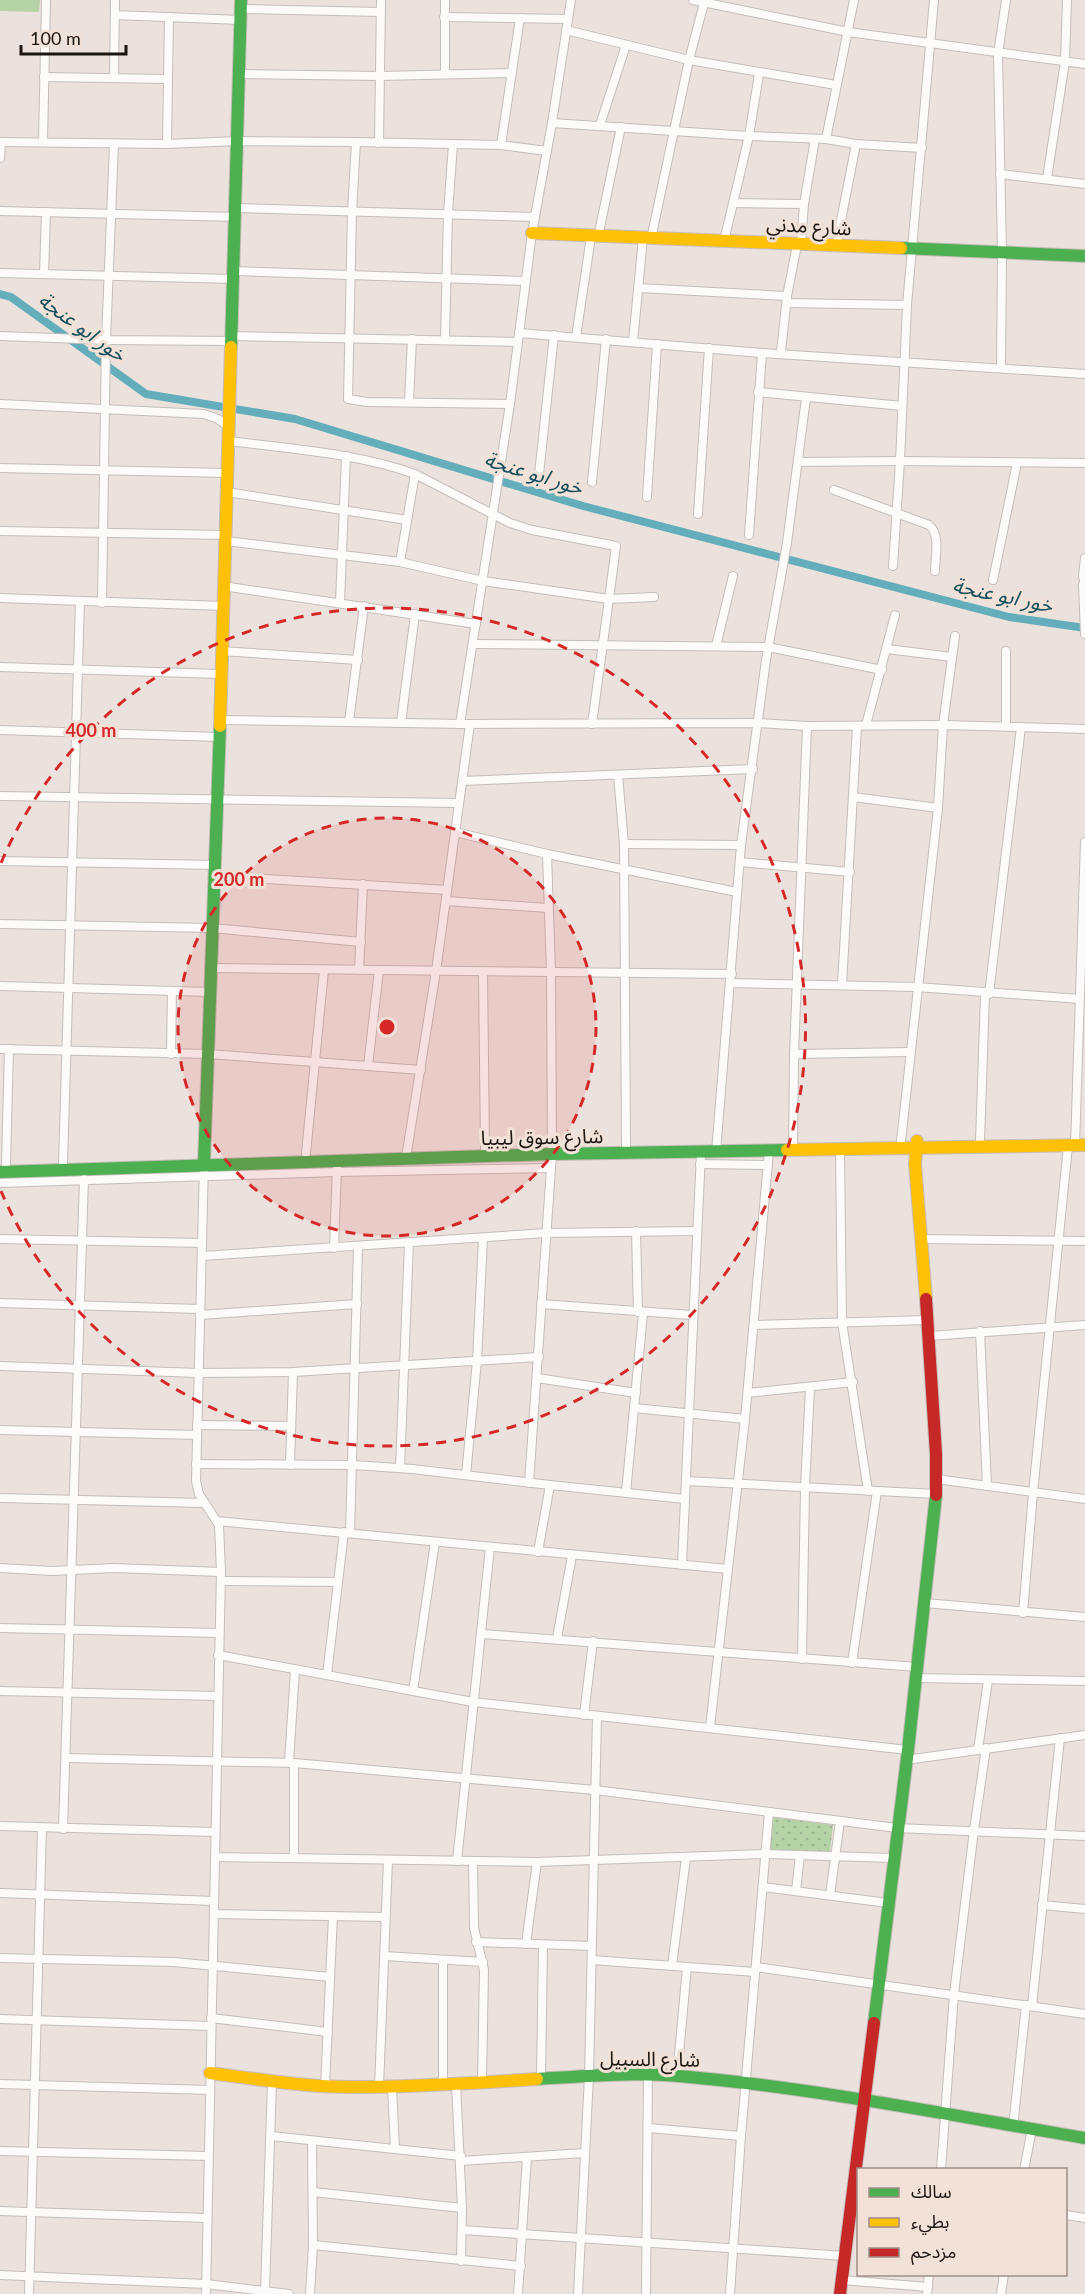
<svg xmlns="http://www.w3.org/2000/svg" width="1085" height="2294" viewBox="0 0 1085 2294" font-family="Lato,'Noto Sans Arabic',sans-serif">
<defs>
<pattern id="green-dots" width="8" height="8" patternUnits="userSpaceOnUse" patternTransform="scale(1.5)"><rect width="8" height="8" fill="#b6d2a7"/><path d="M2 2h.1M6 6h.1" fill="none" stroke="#9cb38f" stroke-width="1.8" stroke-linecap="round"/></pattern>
</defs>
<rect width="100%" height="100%" fill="#ece2dd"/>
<path fill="url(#green-dots)" d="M772,1817L833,1825L830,1852L769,1851Z"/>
<path fill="#b6d2a7" d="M0,0H40L39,12L0,11Z"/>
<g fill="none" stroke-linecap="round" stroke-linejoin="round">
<path stroke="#64adbb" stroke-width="8" d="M0,294L11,297L146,394L295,419L583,506L1009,617L1085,628"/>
<defs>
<g id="street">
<path d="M693,0L848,32L1085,64"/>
<path d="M241,9L381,12"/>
<path d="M115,15L241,20"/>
<path d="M444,17L568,19"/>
<path d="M566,30L689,60L836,85"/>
<path d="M445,73V0"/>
<path d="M240,74L380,76L512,73"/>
<path d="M44,77L167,79"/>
<path d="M114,78L115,0"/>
<path d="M552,123L749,136L826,139L856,144L922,148"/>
<path d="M600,125L626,45"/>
<path d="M826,139L854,0"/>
<path d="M0,142L167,144L238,141L356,142L501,145L547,151"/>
<path d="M43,142L46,0"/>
<path d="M356,142L352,212L348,399L367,402L510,404"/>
<path d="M379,143L381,0"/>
<path d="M167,144L169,17"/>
<path d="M501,145L520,18"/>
<path d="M0,158L1,142"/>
<path d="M1000,174L1085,184"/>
<path d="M1047,178L1065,62L1067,0"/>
<path d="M734,203L804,204"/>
<path d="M236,208L535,217"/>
<path d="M0,211L236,217"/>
<path d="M598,237L621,127"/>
<path d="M651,239L689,60L704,3"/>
<path d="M724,241L749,136L759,74"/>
<path d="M801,244L804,204L815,139"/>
<path d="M836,246L856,144"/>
<path d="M234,271L525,281"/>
<path d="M0,273L234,279"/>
<path d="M44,274L46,212"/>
<path d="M639,288L787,296"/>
<path d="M787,303L907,305"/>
<path d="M519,333L762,353L1085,374"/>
<path d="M0,336L106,340L231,341"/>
<path d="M231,336L517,342"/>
<path d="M576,337L591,237"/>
<path d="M445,339L448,213L453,144"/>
<path d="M633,342L643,238"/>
<path d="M781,352L787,296L797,245"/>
<path d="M1001,368L1002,252L998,54L1006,0"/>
<path d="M758,392L902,406"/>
<path d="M409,401L412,339"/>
<path d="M0,404L204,414L218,419L230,428"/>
<path d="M230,441C291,449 356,453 415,474L510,523L532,530L616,546L609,599L654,597"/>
<path d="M798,462L900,461L1085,463"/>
<path d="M0,468L228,473"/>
<path d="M539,474L554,335"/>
<path d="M592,482L606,339"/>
<path d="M834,490L929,525C941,535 935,557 935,571"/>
<path d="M227,492L407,520"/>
<path d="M647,497L657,344"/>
<path d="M698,514L709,348"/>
<path d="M0,531L226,535"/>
<path d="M749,535L762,353"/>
<path d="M226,541L400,562L483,581L609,599L592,724"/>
<path d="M1085,558L1083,576L1085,585"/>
<path d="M400,562L415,474"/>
<path d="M893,566L900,461L907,305L934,0"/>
<path d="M993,580L1017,463"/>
<path d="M1083,585L1085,634"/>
<path d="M223,586L476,624"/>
<path d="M0,598L223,606"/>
<path d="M340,602L346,456"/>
<path d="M102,603L106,340L114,144"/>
<path d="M474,644L768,647L882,670"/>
<path d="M716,646L733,576"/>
<path d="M887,649L952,657"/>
<path d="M221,651L358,660"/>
<path d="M0,667L220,674"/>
<path d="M220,720L465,724L759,723L807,726L943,725L1085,729"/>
<path d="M349,721L364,606"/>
<path d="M401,723L415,614"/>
<path d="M460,724L510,404L532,233L552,123L571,0"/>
<path d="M866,725L895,615"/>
<path d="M1006,726V651"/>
<path d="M0,730L219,737"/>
<path d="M618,775L624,844L626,1146"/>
<path d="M462,781L753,769"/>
<path d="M0,796L458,803"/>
<path d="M853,797L938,808"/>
<path d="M455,832L547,854L737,892"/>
<path d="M624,844L741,845"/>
<path d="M0,861L216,865"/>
<path d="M740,862L850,872"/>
<path d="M216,876L447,890"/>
<path d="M446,901L548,908"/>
<path d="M0,924L212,928L361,942"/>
<path d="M210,968L732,974"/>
<path d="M359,970L363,884"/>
<path d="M483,972L485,1149"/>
<path d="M731,983L917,987L1080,999"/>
<path d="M842,984L857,726"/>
<path d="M0,986L210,992"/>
<path d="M989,994L1021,727"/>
<path d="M0,1049L208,1054L421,1070"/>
<path d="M171,1054L172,991"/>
<path d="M794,1054L910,1052"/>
<path d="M368,1066L379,970"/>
<path d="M901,1141L938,808L943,725L955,636"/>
<path d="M980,1141L985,994"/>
<path d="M1075,1146L1085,842"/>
<path d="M840,1150L842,1322L868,1491"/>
<path d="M793,1151L794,1054L807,726"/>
<path d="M716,1152L741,845L766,660L787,543L806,398"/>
<path d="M306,1153L324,970"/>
<path d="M406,1158L436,971L470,724"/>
<path d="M63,1163L80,601"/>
<path d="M6,1164L9,1049"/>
<path d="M204,1164L196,1481L199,1494L219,1525L221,1572L206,2294"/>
<path d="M700,1164L768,1165"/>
<path d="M0,1183L336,1172L551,1168"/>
<path d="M636,1231L638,1312"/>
<path d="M0,1239L202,1243"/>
<path d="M922,1239L1085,1241"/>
<path d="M334,1248L337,1167"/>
<path d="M202,1256L546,1233L697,1231"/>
<path d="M0,1303L200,1309"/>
<path d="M541,1304L692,1315"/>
<path d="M200,1315L357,1304"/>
<path d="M755,1325L928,1320"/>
<path d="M980,1331L987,1486"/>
<path d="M929,1336L1085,1325"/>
<path d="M0,1366L199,1373L293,1372L539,1357"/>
<path d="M537,1378L636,1393"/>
<path d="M748,1393L853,1382"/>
<path d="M634,1408L745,1419"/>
<path d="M197,1425L291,1426"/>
<path d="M0,1430L197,1435"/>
<path d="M196,1464L353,1465L412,1469L550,1485L685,1499"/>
<path d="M290,1465L293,1372"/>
<path d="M400,1468L409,1243"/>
<path d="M466,1475L477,1361L483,1238"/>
<path d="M936,1479L1085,1499"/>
<path d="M686,1481L936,1494"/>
<path d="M529,1483L552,1154L551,972L547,854"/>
<path d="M626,1493L643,1313"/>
<path d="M0,1498L204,1503"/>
<path d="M217,1521L728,1569"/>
<path d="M350,1533L358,1247"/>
<path d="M538,1552L550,1485"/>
<path d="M682,1565L701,1153"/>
<path d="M0,1568L52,1571L114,1568L221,1572"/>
<path d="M221,1581L338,1582"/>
<path d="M925,1603L1085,1617"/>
<path d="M1023,1613L1033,1493L1068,1146"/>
<path d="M0,1628L219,1633"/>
<path d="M482,1634L917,1667"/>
<path d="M557,1638L572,1556"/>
<path d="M218,1655L473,1702L908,1750"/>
<path d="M802,1659L805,1487L810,1388"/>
<path d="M852,1663L877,1491"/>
<path d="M327,1675L344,1532"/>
<path d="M916,1678L1085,1681"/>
<path d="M0,1691L217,1696"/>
<path d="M413,1691L435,1542"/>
<path d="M584,1715L593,1641"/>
<path d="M710,1727L745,1419L769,1151"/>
<path d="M978,1750L988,1680"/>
<path d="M66,1758L294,1763L595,1790L897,1828L1085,1836"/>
<path d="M906,1760L1085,1735"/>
<path d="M289,1762L295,1670"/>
<path d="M294,1763V1857"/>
<path d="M0,1826L215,1832"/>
<path d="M63,1829L84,1179"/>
<path d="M215,1857L537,1862L765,1854L893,1858"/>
<path d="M457,1861L490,1547"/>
<path d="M473,1861L474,1928L484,1970L482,2082"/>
<path d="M763,1887L888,1903"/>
<path d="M796,1891L800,1855"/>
<path d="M0,1893L214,1901"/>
<path d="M830,1895L840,1821"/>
<path d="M1042,1905L1085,1909"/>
<path d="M214,1914L385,1917"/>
<path d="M476,1942L592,1946"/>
<path d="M526,1944L537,1862"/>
<path d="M384,1956L483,1962"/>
<path d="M0,1958L174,1962L330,1977"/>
<path d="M592,1960L755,1972"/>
<path d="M672,1966L686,1858"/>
<path d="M756,1967L1085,2014"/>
<path d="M1032,2006L1060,1738"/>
<path d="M211,2018L328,2032"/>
<path d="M0,2019L211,2026"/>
<path d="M677,2076L687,1967"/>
<path d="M541,2078L543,1945"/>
<path d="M0,2084L210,2090"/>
<path d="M456,2084L462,2208L461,2261"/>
<path d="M443,2085V1960"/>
<path d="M325,2087L333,1916"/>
<path d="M379,2087L388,1860"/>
<path d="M392,2087L395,2149"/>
<path d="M1013,2127L1026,2005"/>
<path d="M648,2128L741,2136"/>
<path d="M271,2136L461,2156"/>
<path d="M0,2151L208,2156"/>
<path d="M461,2161L584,2153"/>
<path d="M941,2170L954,1994L974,1830L986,1748"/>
<path d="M1024,2170L1032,2129"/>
<path d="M313,2192L462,2208"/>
<path d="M0,2211L206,2218"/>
<path d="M1066,2215L1085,2218"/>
<path d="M462,2230L845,2256"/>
<path d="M313,2245L521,2266"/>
<path d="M0,2275L206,2284L289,2294"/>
<path d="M842,2280L928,2287"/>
<path d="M265,2291L272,2082"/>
<path d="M29,2294L42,1828"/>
<path d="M310,2294L313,2245L312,2141"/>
<path d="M518,2294L527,2157"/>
<path d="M578,2294L589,2076L597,1716"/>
<path d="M646,2294L648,2075"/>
<path d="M730,2294L741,2136L769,1812"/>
<path d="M927,2294L929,2274"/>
<path d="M1001,2294L1004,2274"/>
</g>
<g id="fast">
<path d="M901,248L1085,256"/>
<path d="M231,347L241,0"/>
<path d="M204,1164L220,726"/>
<path d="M0,1172L552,1154L787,1150"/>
<path d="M874,2023L908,1750L936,1495"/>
<path d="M537,2079C584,2076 632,2072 679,2076C815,2088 950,2115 1085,2138"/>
</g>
<g id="slow">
<path d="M532,233L901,248"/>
<path d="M220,726L231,347"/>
<path d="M917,1141L915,1164L926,1299"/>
<path d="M787,1150L1085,1145"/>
<path d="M210,2073C257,2079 305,2087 352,2087C414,2087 476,2083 537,2079"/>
</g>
<g id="jam">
<path d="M926,1299L936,1454V1495"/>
<path d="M840,2294L874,2023"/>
</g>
</defs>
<use href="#street" stroke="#c5bdb9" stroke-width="10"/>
<use href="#fast" stroke="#c5bdb9" stroke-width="14"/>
<use href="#slow" stroke="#c5bdb9" stroke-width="14"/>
<use href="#jam" stroke="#c5bdb9" stroke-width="14"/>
<use href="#street" stroke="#fcfbfa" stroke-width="8"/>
<use href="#fast" stroke="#4caf50" stroke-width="12"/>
<use href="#slow" stroke="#ffc107" stroke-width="12"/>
<use href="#jam" stroke="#c62828" stroke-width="12"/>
</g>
<circle cx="387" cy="1027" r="209" fill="#d62828" fill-opacity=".12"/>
<g fill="none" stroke="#d62828" stroke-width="3" stroke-dasharray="10 8">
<circle cx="387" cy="1027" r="209"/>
<path d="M1 863A419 419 0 1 1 1 1191"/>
</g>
<g text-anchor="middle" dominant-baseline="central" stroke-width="6" stroke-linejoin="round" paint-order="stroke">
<g font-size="20" fill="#1b1512" stroke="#f2e1d7">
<text transform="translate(809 225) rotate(3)">شارع مدني</text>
<text transform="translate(542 1136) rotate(-1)">شارع سوق ليبيا</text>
<text transform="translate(650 2058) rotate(1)">شارع السبيل</text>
</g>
<g font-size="21" font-style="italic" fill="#144f5c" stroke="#f2e1d7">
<text transform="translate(83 326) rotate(36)">خور ابو عنجة</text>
<text transform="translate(534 472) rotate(17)">خور ابو عنجة</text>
<text transform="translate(1003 594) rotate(12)">خور ابو عنجة</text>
</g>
</g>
<circle cx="387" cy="1027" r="9" fill="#d62828" stroke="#f2e1d7" stroke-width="3"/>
<g font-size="18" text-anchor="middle" font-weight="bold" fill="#d62828" stroke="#f2e1d7" stroke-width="6" stroke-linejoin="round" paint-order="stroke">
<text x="91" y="737">400 m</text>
<text x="239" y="886">200 m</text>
</g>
<rect x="857" y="2168" width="210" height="108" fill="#f2e1d7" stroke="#9c8f88" stroke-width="1.5"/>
<rect x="869" y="2188" width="30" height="9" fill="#4caf50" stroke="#9c8f88" stroke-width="1.5"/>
<text x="911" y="2198" font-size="18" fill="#1b1512">سالك</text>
<rect x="869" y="2218" width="30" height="9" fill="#ffc107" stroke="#9c8f88" stroke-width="1.5"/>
<text x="911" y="2228" font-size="18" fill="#1b1512">بطيء</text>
<rect x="869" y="2248" width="30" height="9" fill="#c62828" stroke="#9c8f88" stroke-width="1.5"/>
<text x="911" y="2258" font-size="18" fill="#1b1512">مزدحم</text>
<path d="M21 45v9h105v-9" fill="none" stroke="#1b1512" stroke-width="3"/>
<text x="30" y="45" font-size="18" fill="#1b1512" stroke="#f2e1d7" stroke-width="4.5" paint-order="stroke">100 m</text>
</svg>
